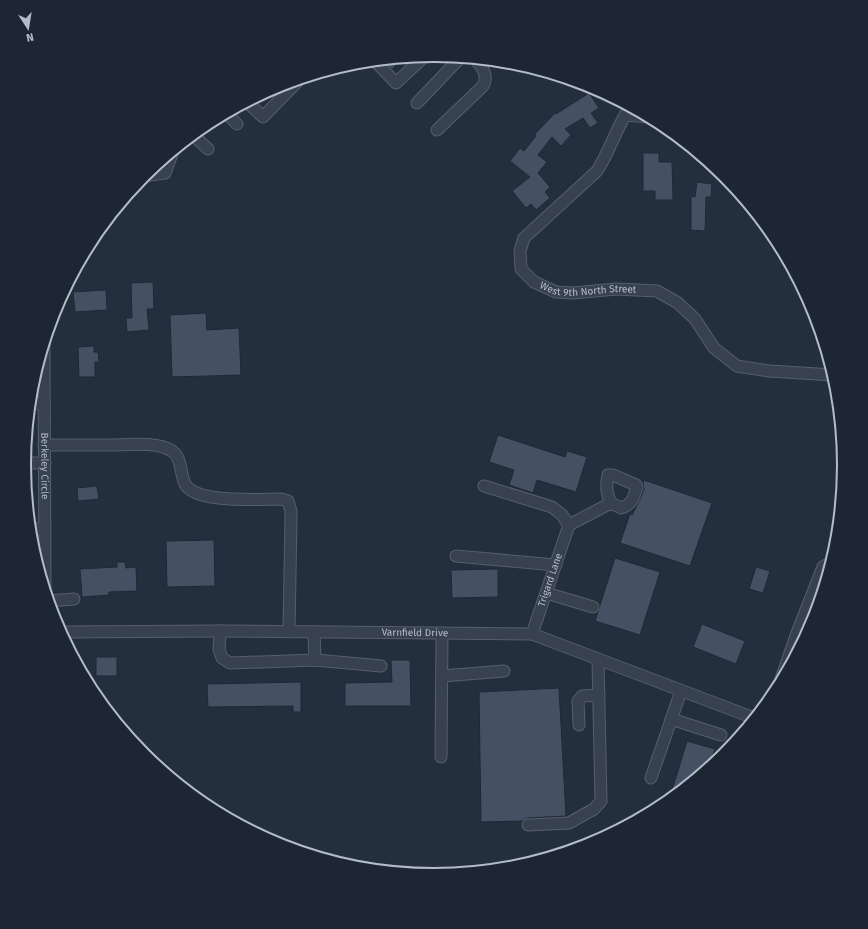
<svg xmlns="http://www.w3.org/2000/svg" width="868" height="929" viewBox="0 0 868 929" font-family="'Fira Sans',sans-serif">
<rect width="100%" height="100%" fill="#242f3e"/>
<g fill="#455162" stroke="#1f2835">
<path d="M405,57L392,69L383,60L387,59Z"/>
<path d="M589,93L599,108L591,113L598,123L590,128L583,118L565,129L571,135L561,146L552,137L538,155L547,162L538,173L550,187L545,192L550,198L536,210L531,204L526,208L512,191L530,177L510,161L520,148L524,151L536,136L535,134L555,113L556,114Z"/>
<path d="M643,153H659V162H672L673,200H655V191H643Z"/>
<path d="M697,182L712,184L711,197H706L705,231L691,230V196L695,197Z"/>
<path d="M153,282L154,309H147L149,330L127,332L126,318H132L131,283Z"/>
<path d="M106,290L107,310L75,312L73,292Z"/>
<path d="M206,313L207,330L239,328L241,375L172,377L170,315Z"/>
<path d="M94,346V352H98L99,362H95V377H79L78,347Z"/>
<path d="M498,435L565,457L567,451L587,457L576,492L537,480L533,493L509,485L514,470L489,462Z"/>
<path d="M644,480L712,503L690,566L620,543L630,514L632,515L641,497L644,489L643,483Z"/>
<path d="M97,486L99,499L78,501L77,488Z"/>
<path d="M214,540L215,586L167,587L166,541Z"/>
<path d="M615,558L660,572L640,635L595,621Z"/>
<path d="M117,562H125L126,568L136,567L137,591L109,592V595L82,597L80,569L117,567Z"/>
<path d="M756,567L770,571L763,593L749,589Z"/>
<path d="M498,569V597L452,598L451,570Z"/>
<path d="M702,624L745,641L736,664L693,647Z"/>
<rect x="96" y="657" width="21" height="19"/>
<path d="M391,660H410L411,706H345V683L392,682Z"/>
<path d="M301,682V712H293V706L208,707L207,684Z"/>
<path d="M559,688L566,816L528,818L522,821L481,822L479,692Z"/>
<path d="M687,741L715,749L709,766L669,800Z"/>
</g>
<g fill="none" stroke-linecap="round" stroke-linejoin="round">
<defs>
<g id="minor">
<path d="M374,60L396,83L426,55"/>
<path d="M247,102L263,117L301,78"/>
<path d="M417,103L461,57"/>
<path id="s1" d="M630,107C617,126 610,151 597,171L524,238L520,251L521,269L534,282L556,292L573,293L616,289L657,291L678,303L695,319L714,348L737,366L769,371L833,375"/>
<path d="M226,113L237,124"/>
<path d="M625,115L650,117"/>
<path d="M437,130L483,86C489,75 482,67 474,58"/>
<path d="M193,135L208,149"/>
<path d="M143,176L165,173L173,151"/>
<path id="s2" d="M44,345L45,587"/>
<path d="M30,402L44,405"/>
<path d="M44,445C66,445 87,445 108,445C126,445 157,441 172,451C182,457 180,474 185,484C196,504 260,499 281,499L288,501L291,511V517L289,632"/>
<path d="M24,463H45"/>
<path d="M484,486L552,507L562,515L569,525"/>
<path d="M569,525L611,503L621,508C632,505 634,497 637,487L636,485L613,475H608C606,486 606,493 611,503"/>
<path d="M31,532L33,530L45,528"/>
<path d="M456,556L556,565"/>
<path d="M546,593L593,607"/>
<path d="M49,601L74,599"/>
<path d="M220,631L219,649L222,658L230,663L315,660L381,666"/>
<path id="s3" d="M61,632L220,631L532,634L754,718"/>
<path d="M314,632L315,660"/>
<path id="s4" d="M532,634L569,525"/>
<path d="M442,676L504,671"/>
<path d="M779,685L797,633L823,567L831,562"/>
<path d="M671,719L721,735"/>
<path d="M579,725L578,701L582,696L599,695"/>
<path d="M441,757L442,633"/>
<path d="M651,778L681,691"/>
<path d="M528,825L569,823L594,809L601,801L598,660"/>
</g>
</defs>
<use href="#minor" stroke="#565f6c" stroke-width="13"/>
<use href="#minor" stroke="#38414e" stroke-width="11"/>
</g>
<g text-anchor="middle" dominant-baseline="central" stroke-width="3" stroke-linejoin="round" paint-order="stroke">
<g font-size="10" fill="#b4bcc9" stroke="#1d2633">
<text stroke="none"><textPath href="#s1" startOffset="277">West 9th North Street</textPath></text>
<text stroke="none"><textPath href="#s2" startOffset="121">Berkeley Circle</textPath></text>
<text stroke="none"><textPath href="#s4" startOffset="57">Trigard Lane</textPath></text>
<text stroke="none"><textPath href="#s3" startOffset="354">Varnfield Drive</textPath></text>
</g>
</g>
<path d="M0 0H868V929H0ZM31 465a403 403 0 1 1 806 0a403 403 0 1 1-806 0Z" fill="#1d2633" fill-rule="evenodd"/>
<path fill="none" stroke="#b4bcc9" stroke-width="2" d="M31 465a403 403 0 1 1 806 0a403 403 0 1 1-806 0Z"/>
<g transform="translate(28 28) rotate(168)" stroke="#1d2633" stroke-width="3" paint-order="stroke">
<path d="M0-3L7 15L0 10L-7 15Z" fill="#b4bcc9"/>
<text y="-6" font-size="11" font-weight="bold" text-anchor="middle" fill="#b4bcc9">N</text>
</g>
</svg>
